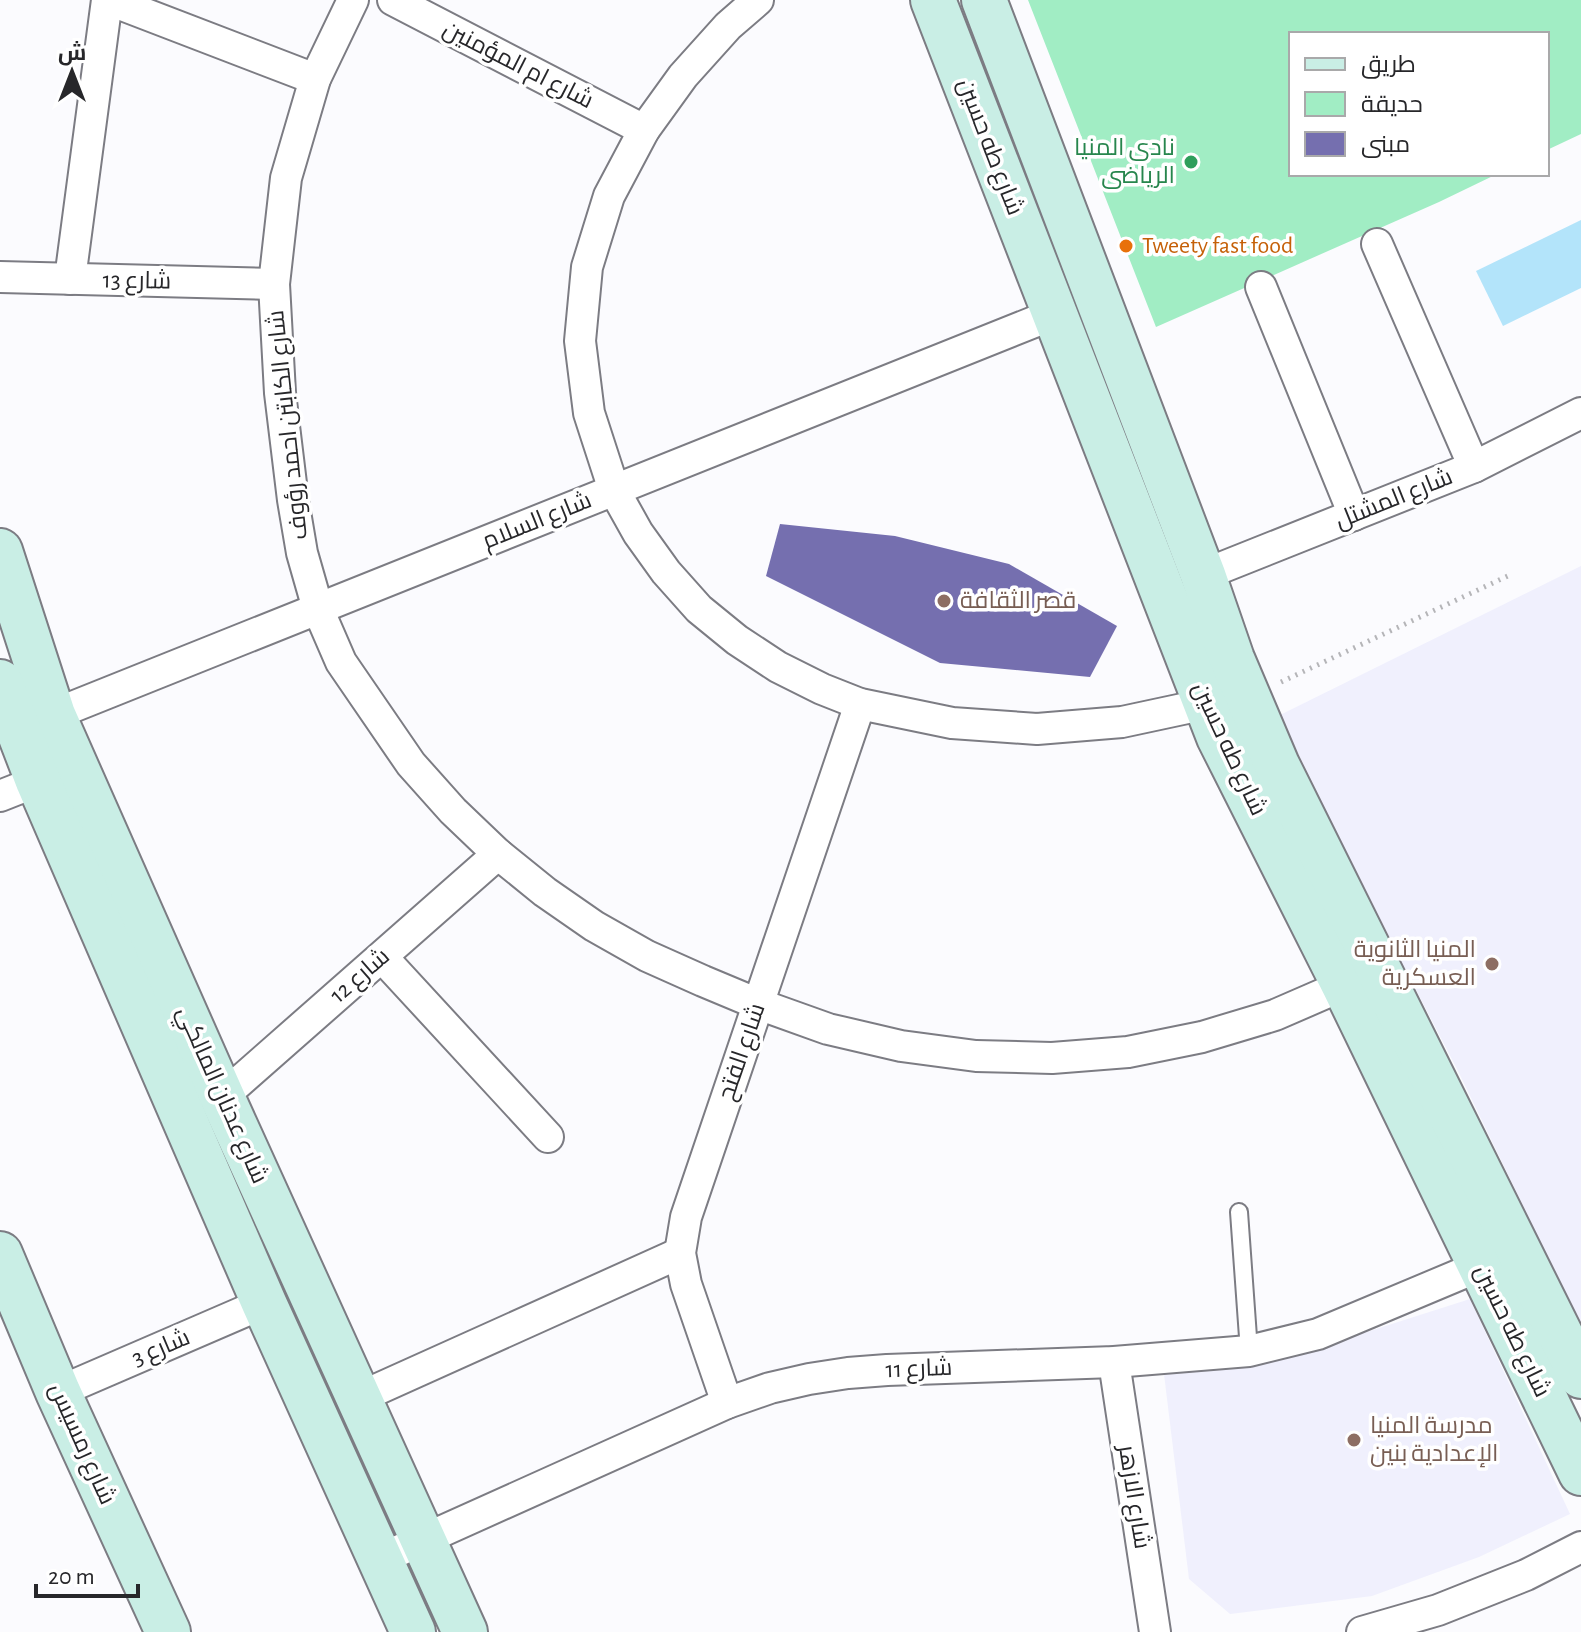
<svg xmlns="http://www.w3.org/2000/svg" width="1581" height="1632" viewBox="0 0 1581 1632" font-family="'Alegreya Sans',Cairo,sans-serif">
<rect width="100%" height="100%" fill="#fbfbfe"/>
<g fill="#f0f0fd">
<path d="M1581,566V1326L1458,1071L1347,857L1280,715Z"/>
<path d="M1470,1299L1570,1514L1479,1557L1372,1596L1230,1614L1189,1579L1163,1366L1304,1352Z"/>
</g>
<path fill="#a1edc4" d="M1028,0H1581V134L1547,150V34H1291V174H1497L1439,202L1156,327Z"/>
<path fill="#b3e4fa" d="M1581,220V288L1503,326L1476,271Z"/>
<path fill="#756faf" d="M780,524L895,536L1009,564L1117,626L1090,677L940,663L766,576Z"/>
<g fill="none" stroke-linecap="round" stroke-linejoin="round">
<defs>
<path id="lane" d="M1239,1212L1249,1351"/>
<g id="street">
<path d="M109,0L315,79"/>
<path d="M353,0L315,79L286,178L274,284L280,393L293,500L302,553L318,609L341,662L411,764L453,811L498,854L545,892L594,926L647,956L703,981L758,1004L828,1029L901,1046L976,1056L1052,1058L1128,1052L1202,1037L1275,1015L1344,985"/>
<path d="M393,0L644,130"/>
<path d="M758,0L728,26L683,76L644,130L609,196L587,267L580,341L589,413L614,490L638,533L666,572L699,609L737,640L778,667L822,689L860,704L952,723L1037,729L1122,722L1206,704"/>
<path d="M1377,244L1474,467"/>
<path d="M0,277L274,284"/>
<path d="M70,279L107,0"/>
<path d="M1261,287L1354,515"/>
<path d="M1203,575L1474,467L1581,413"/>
<path d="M35,722L1054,314"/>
<path d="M0,796L38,781"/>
<path d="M382,957L548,1137"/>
<path d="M222,1097L498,854"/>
<path d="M1114,1362L1155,1632"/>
<path d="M58,1392L264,1303"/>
<path d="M358,1398L680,1253"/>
<path d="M727,1403L686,1284L680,1253L686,1217L860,704"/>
<path d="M378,1560L727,1403L770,1388L809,1379L848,1373L887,1370L1114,1362L1249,1351L1318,1334L1480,1266"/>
<path d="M1362,1632L1438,1610L1526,1575L1581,1547"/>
</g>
<g id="secondary">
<path d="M933,0L1219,737L1344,985L1581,1473"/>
<path d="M984,0L1203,575L1232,659L1277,765L1581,1376"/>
<path d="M0,551L53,715L222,1097L465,1632"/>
<path d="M0,682L38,781L264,1303L413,1632"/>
<path d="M0,1254L58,1392L168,1632"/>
</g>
</defs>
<use href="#lane" stroke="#7c7c83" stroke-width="20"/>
<use href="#street" stroke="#7c7c83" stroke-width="34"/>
<use href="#secondary" stroke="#7c7c83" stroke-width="48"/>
<path stroke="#b5b5b8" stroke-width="5" stroke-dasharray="2 6" stroke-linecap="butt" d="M1281,682L1512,574"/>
<use href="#lane" stroke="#fff" stroke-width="16"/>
<use href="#street" stroke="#fff" stroke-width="30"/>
<use href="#secondary" stroke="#c9eee5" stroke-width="44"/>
</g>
<circle fill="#2e9e5b" stroke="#fff" stroke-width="3" cx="1191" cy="162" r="8"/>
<circle fill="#e8710a" stroke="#fff" stroke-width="3" cx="1126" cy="246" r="8"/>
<g fill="#8d6e63" stroke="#fff" stroke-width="3">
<circle cx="944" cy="601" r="8"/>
<circle cx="1492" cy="964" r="8"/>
<circle cx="1354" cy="1440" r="8"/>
</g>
<g text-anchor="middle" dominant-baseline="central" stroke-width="7" stroke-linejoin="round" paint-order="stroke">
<g font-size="24" fill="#27272a" stroke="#fff">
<text transform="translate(518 65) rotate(27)">شارع ام المؤمنين</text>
<text transform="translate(990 147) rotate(69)">شارع طه حسين</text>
<text transform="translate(137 281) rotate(1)">شارع 13</text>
<text transform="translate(288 425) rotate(-96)">شارع الكابتن احمد رؤوف</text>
<text transform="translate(1394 499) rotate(-22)">شارع المشتل</text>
<text transform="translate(537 521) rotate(-22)">شارع السلام</text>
<text transform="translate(1229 749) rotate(65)">شارع طه حسين</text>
<text transform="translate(360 976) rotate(-41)">شارع 12</text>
<text transform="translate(742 1052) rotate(-71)">شارع الفتح</text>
<text transform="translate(222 1095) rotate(66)">شارع عدنان المالكي</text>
<text transform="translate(1512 1331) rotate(64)">شارع طه حسين</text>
<text transform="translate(161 1348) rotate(-23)">شارع 3</text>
<text transform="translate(919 1369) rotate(-2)">شارع 11</text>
<text transform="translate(82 1444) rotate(66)">شارع رمسيس</text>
<text transform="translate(1134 1497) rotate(81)">شارع الازهر</text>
</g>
<g font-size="24" fill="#27864d" stroke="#fff" text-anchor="end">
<text x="1175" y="148">نادى المنيا<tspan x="1175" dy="28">الرياضى</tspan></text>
</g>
<g font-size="24" fill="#c56008" stroke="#fff" text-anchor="start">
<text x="1142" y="246">Tweety fast food</text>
</g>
<g font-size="24" fill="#785e54" stroke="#fff" text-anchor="start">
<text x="960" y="601">قصر الثقافة</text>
<text x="1476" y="950" text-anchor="end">المنيا الثانوية<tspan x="1476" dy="28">العسكرية</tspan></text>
<text x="1370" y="1426">مدرسة المنيا<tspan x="1370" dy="28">الإعدادية بنين</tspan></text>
</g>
</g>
<rect x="1289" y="32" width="260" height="144" fill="#ffffff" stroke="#a9a9aa" stroke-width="2"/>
<rect x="1305" y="58" width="40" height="12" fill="#c9eee5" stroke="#a9a9aa" stroke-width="2"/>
<text x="1361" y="72" font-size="24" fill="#27272a">طريق</text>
<rect x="1305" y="92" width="40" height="24" fill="#a1edc4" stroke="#a9a9aa" stroke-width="2"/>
<text x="1361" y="112" font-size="24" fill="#27272a">حديقة</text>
<rect x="1305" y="132" width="40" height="24" fill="#756faf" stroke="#a9a9aa" stroke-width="2"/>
<text x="1361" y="152" font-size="24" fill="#27272a">مبنى</text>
<g transform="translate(72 72)" stroke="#ffffff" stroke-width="6" paint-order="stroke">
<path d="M0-6L14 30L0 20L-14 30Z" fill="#27272a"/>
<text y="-12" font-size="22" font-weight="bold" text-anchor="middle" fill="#27272a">ش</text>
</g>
<path d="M36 1584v12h102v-12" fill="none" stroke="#27272a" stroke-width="4"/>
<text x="48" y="1584" font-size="24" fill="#27272a" stroke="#ffffff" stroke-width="6" paint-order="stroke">20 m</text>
</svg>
